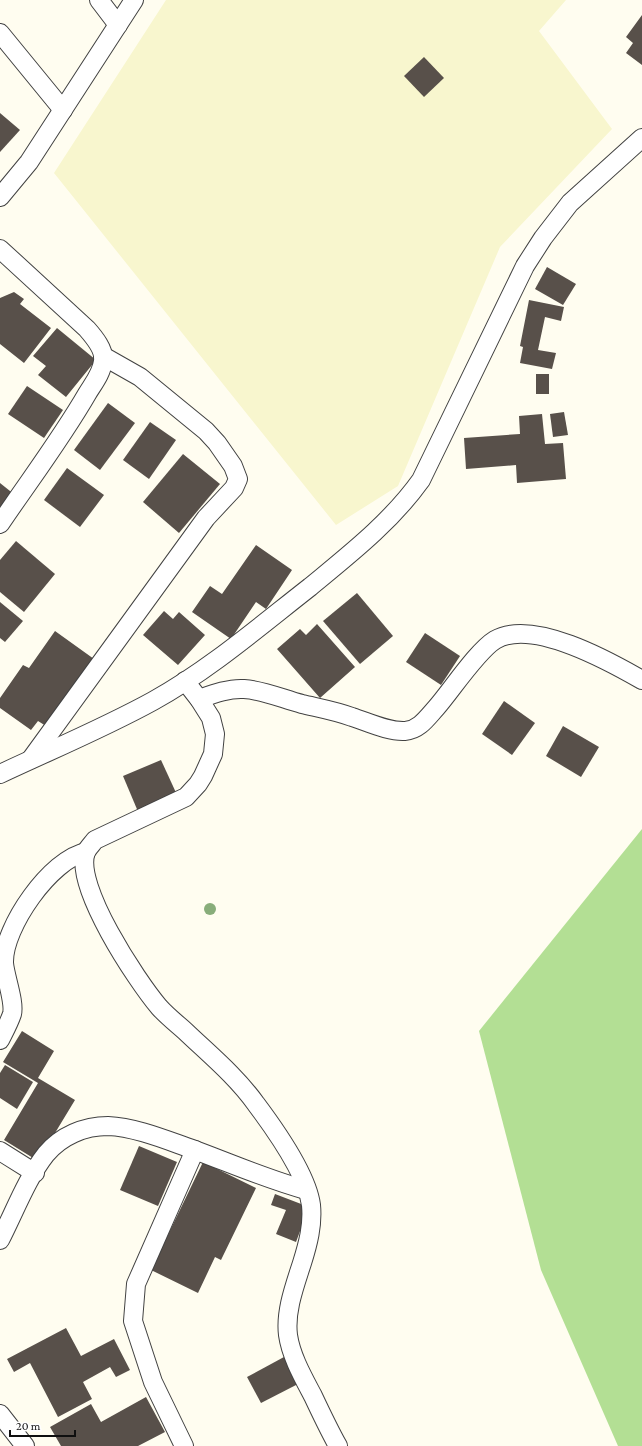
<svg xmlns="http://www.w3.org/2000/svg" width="642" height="1446" viewBox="0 0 642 1446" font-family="'Crimson Pro',serif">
<rect width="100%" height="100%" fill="#fffdf0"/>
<path fill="#f8f6ce" d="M166,0H566L539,31L612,129L500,247L398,486L336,525L54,173Z"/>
<path fill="#b3df94" d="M642,829V1446H618L541,1270L479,1031Z"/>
<g fill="#58504a">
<path d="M642,15V65L626,53L633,43L626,37Z"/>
<path d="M424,57L444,78L424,97L404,76Z"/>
<path d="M0,113L20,130L0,152Z"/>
<path d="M547,267L576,284L563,305L535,289Z"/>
<path d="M14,292L24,299L20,304L51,328L24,363L0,344V298Z"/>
<path d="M529,300L564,307L561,321L545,317L538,350L556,353L552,369L520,363L523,347L520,346Z"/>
<path d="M57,328L96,360L66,397L38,375L46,366L33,356Z"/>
<rect x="536" y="374" width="13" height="20"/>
<path d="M27,386L63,410L44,438L8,414Z"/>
<path d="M108,403L135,423L100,470L74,450Z"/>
<path d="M564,412L568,435L553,437L550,414Z"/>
<path d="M542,414L545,444L563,443L566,479L517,483L516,465L466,469L464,438L520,434L519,416Z"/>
<path d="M150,422L176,440L149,479L123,460Z"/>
<path d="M183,454L220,484L179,533L143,502Z"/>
<path d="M67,468L104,495L80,527L44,500Z"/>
<path d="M0,483L15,495L0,513Z"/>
<path d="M16,541L55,574L24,612L0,592V560Z"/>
<path d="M256,545L292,570L266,609L256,602L231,639L192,612L210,586L222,594Z"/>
<path d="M357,593L393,636L360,664L323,621Z"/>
<path d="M0,602L23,621L5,642L0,638Z"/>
<path d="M164,611L173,619L179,612L205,635L178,665L143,635Z"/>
<path d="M317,624L355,667L320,698L277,649L300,629L306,635Z"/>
<path d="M55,631L94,659L46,726L38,721L31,730L0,708V698L23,665L29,668Z"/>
<path d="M425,633L460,656L441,685L406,662Z"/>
<path d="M504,701L535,723L512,755L482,734Z"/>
<path d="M563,726L599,747L581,777L546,756Z"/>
<path d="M161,760L178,797L139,814L123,776Z"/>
<path d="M22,1031L54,1051L38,1078L75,1100L38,1161L4,1140L38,1083L3,1062Z"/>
<path d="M5,1065L33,1082L17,1109L0,1098V1073Z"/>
<path d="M139,1146L177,1162L158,1206L120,1190Z"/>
<path d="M203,1162L256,1188L221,1260L215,1257L198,1293L151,1270Z"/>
<path d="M275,1194L309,1207L296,1242L276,1234L286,1210L271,1205Z"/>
<path d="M66,1328L81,1356L114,1339L130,1370L116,1377L110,1367L83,1382L92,1399L58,1417L30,1363L14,1372L7,1359Z"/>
<path d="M284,1357L298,1384L261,1403L247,1377Z"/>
<path d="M146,1397L165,1432L138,1446H61L50,1427L91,1404L101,1422Z"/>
</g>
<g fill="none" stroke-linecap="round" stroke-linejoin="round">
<defs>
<g id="minor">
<path d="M99,0L118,25"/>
<path d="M0,33L63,110"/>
<path d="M0,197L29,162L134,0"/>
<path d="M0,249L87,329C94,337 105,350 103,361C102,373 93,384 87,394C61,439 29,481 0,524"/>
<path d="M185,681L199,699L211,718L215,734L213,754L203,776L198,784L186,797L95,840C92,844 88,848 86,852C73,885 137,981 159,1007C167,1016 176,1023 185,1031C209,1054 236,1076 256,1104C274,1128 307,1174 311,1205C313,1225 308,1244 302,1263C295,1285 285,1311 288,1335C291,1356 303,1377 313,1396C321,1413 329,1430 338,1446"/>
<path d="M199,699C213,694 229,688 244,689C263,690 283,699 302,704C319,708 336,711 352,717C368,722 388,732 405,731C419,730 427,718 436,708C451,691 477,651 495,640C532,618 609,661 642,680"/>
<path d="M31,759L206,518L234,488L238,479L233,466L217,443L206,431L140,377L103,356"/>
<path d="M0,774C51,750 104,728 153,701C209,670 260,626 310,587C350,554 391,522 421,480L525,266L543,238L570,203L642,138"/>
<path d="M0,1040C4,1032 9,1023 12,1014C15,1002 5,976 4,963C3,927 51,859 86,852"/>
<path d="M0,1151L35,1173"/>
<path d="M0,1240C14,1213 27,1178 46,1154C61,1136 84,1126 108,1126C131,1127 156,1136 178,1144C221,1159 262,1178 306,1190"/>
<path d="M0,1414L25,1446"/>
<path d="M184,1446L153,1382L133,1321L136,1284L195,1150"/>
</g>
</defs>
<use href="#minor" stroke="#424242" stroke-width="20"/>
<use href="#minor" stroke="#fff" stroke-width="18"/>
</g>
<circle fill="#88ad7a" cx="210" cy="909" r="6"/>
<path d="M10 1430v6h65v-6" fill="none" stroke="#0f0f0f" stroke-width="2"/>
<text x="16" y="1430" font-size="12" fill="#0f0f0f" stroke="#ffffff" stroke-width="3" paint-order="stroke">20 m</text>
</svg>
